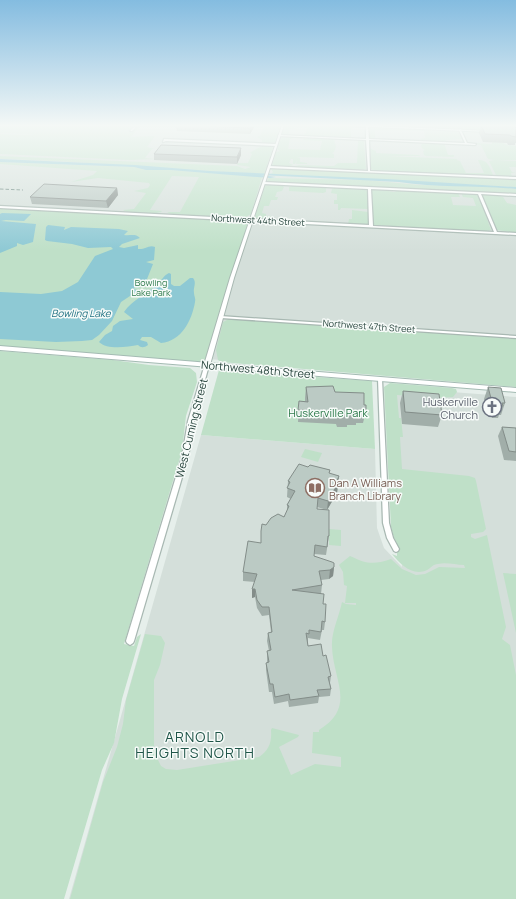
<svg xmlns="http://www.w3.org/2000/svg" width="516" height="899" viewBox="0 0 516 899" font-family="Manrope,sans-serif">
<rect width="100%" height="100%" fill="#e6efeb"/>
<g fill="#d4dfda">
<path d="M0,125H516V383L0,343Z"/>
<path d="M388,387L516,397V899H69L201,435L375,449L377,528L384,548L402,567Z"/>
</g>
<g fill="#bfe0c8">
<path d="M0,125H135L129,131H132L139,125H141L131,137L155,136L147,147L155,149H152L145,158L155,159L129,160L0,154V134L25,135L36,134L0,133Z"/>
<path d="M224,125H279L280,127L275,142L267,144L262,143V140L257,137L260,136L263,128Z"/>
<path d="M287,125L350,126L353,127L351,129V137L354,138L305,137L304,133H306L307,128L292,127L296,129H287L290,130L289,134L291,135H282L283,130L286,129L284,128Z"/>
<path d="M415,125H500L502,128L496,131L419,128Z"/>
<path d="M372,127L453,130L458,132L462,139L447,140L443,142L424,141L420,139L425,138L424,131L375,130V139L368,138V128Z"/>
<path d="M288,137L293,139H290L288,149L320,150L322,141L303,140L304,139H334L336,147L334,152L332,153L334,154V158L297,157L300,158V162L307,163V164H296L297,160L295,164H293V159H291L289,163L293,165L287,167L272,166L276,152L280,151L277,149L281,138Z"/>
<path d="M360,140L364,141L366,169L361,170L291,167L299,165L330,166H334L338,163H357L358,141Z"/>
<path d="M425,142L444,143L448,155H454V157L426,156L424,155L423,151L425,150L422,148L421,145Z"/>
<path d="M492,142L503,143L509,146V145L516,146V160H496L516,161V167H509L512,172H516L511,173L512,177L496,175L489,161L494,160L488,159L481,145L473,143L492,144Z"/>
<path d="M262,146H270L273,148L264,174C176,170 88,161 0,159V156L237,166L245,169L251,167L237,165L238,163H248L252,154L250,153L251,152Z"/>
<path d="M371,149L376,151V153L418,155L421,156H387L458,159L456,160L460,161L466,173H484L478,160C488,160 489,166 493,175L490,176L374,171L370,168L369,151Z"/>
<path d="M0,162L134,167L146,170H170L262,177L251,214L246,217L173,215L167,212H180L199,177L172,176L150,210L162,211L161,212C152,215 131,215 123,210L134,209L146,193L134,191L148,188L150,185L149,183L98,178L71,182L93,175L97,171L0,164Z"/>
<path d="M275,168L516,179V187L271,174L273,172L271,169Z"/>
<path d="M269,178L365,180L420,185L490,186L516,189V194L268,182L267,181Z"/>
<path d="M269,185H281L284,187L282,191L277,192L275,197H278L277,200H271L269,206H264L262,213L266,214V216H273L269,218L272,219L256,218L255,216L265,186Z"/>
<path d="M295,185L325,187L326,189V192L323,193L289,191V187Z"/>
<path d="M334,188L365,190L367,191L368,209L341,208L340,210H338V204H334V200H337V194L331,193L332,189Z"/>
<path d="M376,189L394,192L400,190L458,193L460,197H451L453,205L476,206L473,198L463,197L462,195L463,193L473,194L479,196L491,230L485,231L375,225L372,224L371,191Z"/>
<path d="M485,194L499,196L503,197L507,203L516,205V233L497,230L480,196Z"/>
<path d="M0,207L252,220L207,365L0,348Z"/>
<path d="M352,210L368,212V224H348L349,219H352Z"/>
<path d="M229,319L516,339V387L221,362L218,360L216,350L223,322Z"/>
<path d="M0,351L113,360L149,365L190,368L196,373L197,382L186,416L182,451L124,644L134,646L137,637L141,634L122,699L114,743L102,770L64,899H0Z"/>
<path d="M219,370L372,381L375,449L201,435Z"/>
<path d="M390,383L452,388L456,389L457,392L453,397L435,398L397,395L399,418H401L403,437H400L402,469L469,476L475,478L476,481L486,529L483,532L471,534V537L475,539L487,535L506,627L502,639L510,645L516,675V899H70L103,782L117,747L123,724L126,700L145,634L161,636L165,643L160,665L154,680V748L158,760L161,766L166,769L177,770L259,757C269,750 272,742 271,730L272,728L299,735L298,737L279,747L291,775L315,764L341,767V757L312,753L313,732H319V730C357,707 333,680 332,647C331,632 339,617 342,602L346,604L356,605V603H345L347,586L344,585L343,572L339,565L340,564L350,556C367,564 373,565 391,559L402,569L416,575L425,574L439,567L465,568L464,565C456,565 446,562 438,564C433,564 431,568 427,570C413,577 400,564 392,554L397,556V543L394,538L391,527L384,387Z"/>
<path d="M305,449L322,453L318,462L301,457Z"/>
<path d="M329,529L341,530V546L329,545Z"/>
<path d="M503,573L516,574V633Z"/>
</g>
<g fill="#8ec9d4">
<path d="M0,159L135,165L210,171L386,179L516,187V189C477,185 438,188 399,182L261,175L276,177L270,178L170,170H146L134,167L0,162Z"/>
<path d="M2,213L31,214L24,221L6,220L1,221L36,224L33,242L23,245L17,243V246L0,253V214Z"/>
<path d="M48,225L65,227L64,230L71,227L119,229L128,231L124,235C131,236 135,233 140,238L122,244L119,247L124,248L138,245V249C145,250 149,244 155,247L154,260L146,262L153,264L145,284L140,287L133,288L136,290V292L121,302L112,321L99,335L92,340L82,341L56,342L0,339V292L41,294L62,291L78,282L95,256L113,249L111,247L88,248L72,244L47,241L45,240L46,227Z"/>
<path d="M169,273L171,274V284L174,286H180L190,278H193C197,283 193,287 194,293C194,296 196,299 195,302C192,320 182,341 161,343L151,337H142L140,340L147,342L148,345C144,348 141,348 138,345C127,347 107,350 99,342L105,335L112,331L113,326L120,321L133,319L124,312C132,300 147,294 158,284C162,280 164,275 169,273Z"/>
</g>
<g fill="none" stroke-linecap="round" stroke-linejoin="round">
<defs>
<g id="minor">
<path d="M136,125H138L132,131H130Z"/>
<path d="M367,125L368,126L369,139L465,143L459,130L460,129L461,130L467,143L476,144L475,145L369,140L370,171L516,177V179L269,168L268,167L269,166L368,171L366,140L278,136L279,135L366,139V126Z"/>
<path d="M164,139L276,144L277,145L276,146L166,141L163,142Z"/>
<path d="M264,182L516,194V196L481,194L497,232L516,233V235L0,208V206L369,225L368,189L263,184ZM371,189L478,194L494,232L373,226Z"/>
<path d="M220,316L516,336V338L221,318H220Z"/>
<path d="M205,364H207L209,365L194,421L188,457L134,641L133,643L130,645L127,643L126,641L182,457L188,421Z"/>
<path d="M378,378H382V379L389,523L393,538L399,549L398,551L396,552L394,551L387,538L383,523L378,379Z"/>
</g>
<path id="tertiary" d="M282,125H284L234,278L210,365L209,366H205L204,365L230,278Z"/>
<g id="secondary">
<path d="M324,125H352L491,131L489,132Z"/>
<path d="M0,346L516,388V392L0,350Z"/>
</g>
</defs>
<use href="#minor" stroke="#a8b8b2" stroke-width="2.5"/>
<use href="#tertiary" stroke="#a8b8b2" stroke-width="2"/>
<use href="#secondary" stroke="#a4bbb3" stroke-width="2"/>
<use href="#minor" fill="#fff" fill-rule="evenodd"/>
<use href="#tertiary" fill="#fff" fill-rule="evenodd"/>
<use href="#secondary" fill="#fff" fill-rule="evenodd"/>
<path stroke="#5f7d75" stroke-width="1" stroke-dasharray="3.5 2" stroke-linecap="butt" d="M0,189L23,190"/>
</g>
<g fill="#a1aea9">
<path d="M176,125L254,127L250,134L177,131Z"/>
<path d="M481,125L516,127V143H515V145H508L507,143L483,142L479,133Z"/>
<path d="M154,154L241,155L237,164L154,160Z"/>
<path d="M117,188L118,195L108,208L32,204L30,197Z"/>
<path d="M306,387L335,392L364,405L366,411L363,423H356V425H347V427H337L336,424L298,422L299,401H305V398Z"/>
<path d="M488,387L505,403L501,415H499L498,418H492L491,414H488L484,399Z"/>
<path d="M403,391L442,415L438,427L402,424L400,403Z"/>
<path d="M502,427L516,428V461L504,460L498,436Z"/>
<path d="M308,467L330,470L329,474L339,476L337,493L327,510L317,507V509L329,536L326,555L314,554V556L334,567L333,576L329,579L321,580L322,585L321,594L323,604L325,622L324,630H322L320,640L308,638V646L323,656L331,676L330,683L331,689L330,696L319,697L318,703L289,707L288,701L274,704L272,692H269L266,670V663H267V651H269L267,641L268,633L271,632L269,615L262,616L257,608L255,597L252,598L255,582L243,581V572L261,543V531L266,525L284,517L287,511V505L291,499L287,497L288,481Z"/>
</g>
<g fill="#838d89">
<path d="M252,125H254V127L250,134V128Z"/>
<path d="M241,148V155L237,164V157Z"/>
<path d="M117,188L118,195L108,208L106,201Z"/>
<path d="M339,476L337,493L327,510L328,501Z"/>
<path d="M334,567L333,576L329,579L330,570Z"/>
<path d="M252,589H255V597L252,598Z"/>
</g>
<g fill="#bbcac4" stroke="#838d89">
<path d="M176,125H252L250,128Z"/>
<path d="M481,125L516,127V137L511,136L510,135L485,134Z"/>
<path d="M161,145L241,148L237,157L154,154Z"/>
<path d="M44,184L117,188L106,201L30,197Z"/>
<path d="M333,386L335,392L364,393V405H366V411H357L358,413H349V415H339L338,412L298,410L299,401L308,402L306,387Z"/>
<path d="M488,387L501,388L505,403H502L503,406H497L496,402H492Z"/>
<path d="M403,391L439,394L442,415L405,412Z"/>
<path d="M502,427L516,428V452L509,451Z"/>
<path d="M299,464L308,467L310,465L330,470L329,473L339,476L336,483H338L328,501L318,498L317,509L329,510V536H328L327,547L315,545L314,556L332,562L334,563V567L330,570L319,571L322,585L292,590L324,594L323,604H326L325,622L322,621L321,632L309,630V634L306,633L308,646L321,644L323,656L326,655L331,676L328,677L331,689L317,690L319,696L290,700L289,694L275,697L273,684H270L266,663L269,662L267,651L271,650L268,633L272,632L269,607H262L257,600L255,589H252L257,574L243,572L248,541L261,543V531L262,524L266,525L271,518L278,514L284,517L289,506L287,505L295,491L287,488L290,482L288,481Z"/>
</g>
<linearGradient id="sky" x2="0" y2="1"><stop stop-color="#84bce0"/><stop offset="0.5" stop-color="#f4f8f6"/><stop offset="1" stop-color="#f4f8f6" stop-opacity="0"/></linearGradient>
<rect width="516" height="251" fill="url(#sky)"/>
<defs>
<symbol id="church-ring" viewBox="-11 -11 22 22"><circle r="9.5" fill="#f7fbf9" stroke="#6b7280" stroke-width="1.5"/><path d="M-1.2-6h2.4v3.5h3.3v2.4h-3.3V6h-2.4V-.1h-3.3v-2.4h3.3Z" fill="#6b7280"/></symbol>
<symbol id="library-ring" viewBox="-11 -11 22 22"><circle r="9.5" fill="#f7fbf9" stroke="#8d6e63" stroke-width="1.5"/><path d="M-6-4Q-3-5.5-.7-3.5V5Q-3 3-6 4ZM6-4Q3-5.5 .7-3.5V5Q3 3 6 4Z" fill="#8d6e63"/></symbol>
</defs>
<g fill-rule="evenodd">
<use href="#church-ring" x="481" y="396" width="22" height="22"/>
<use href="#library-ring" x="304" y="477" width="22" height="22"/>
</g>
<g text-anchor="middle" dominant-baseline="central" stroke-width="3" stroke-linejoin="round" paint-order="stroke">
<g font-size="9" fill="#24423a" stroke="#f7fbf9">
<text transform="translate(258 220) rotate(3)">Northwest 44th Street</text>
<text transform="translate(369 326) rotate(4)">Northwest 47th Street</text>
</g>
<g font-size="9" fill="#2d7a4b" stroke="#f7fbf9">
<text x="151" y="282">Bowling<tspan x="151" dy="10">Lake Park</tspan></text>
</g>
<g font-size="10" font-style="italic" fill="#1c6f80" stroke="#f7fbf9">
<text x="81" y="313">Bowling Lake</text>
</g>
<g font-size="11" fill="#24423a" stroke="#f7fbf9">
<text transform="translate(258 369) rotate(5)">Northwest 48th Street</text>
<text transform="translate(191 428) rotate(-76)">West Cuming Street</text>
</g>
<g font-size="11" fill="#5b616d" stroke="#f7fbf9" text-anchor="end">
<text x="478" y="401">Huskerville<tspan x="478" dy="13">Church</tspan></text>
</g>
<g font-size="11" fill="#2d7a4b" stroke="#f7fbf9">
<text x="328" y="412">Huskerville Park</text>
</g>
<g font-size="11" fill="#785e54" stroke="#f7fbf9" text-anchor="start">
<text x="329" y="482">Dan A Williams<tspan x="329" dy="13">Branch Library</tspan></text>
</g>
<g font-size="14" letter-spacing="1" fill="#1f5548" stroke="#f7fbf9">
<text x="195" y="736">ARNOLD<tspan x="195" dy="16">HEIGHTS NORTH</tspan></text>
</g>
</g>
</svg>
